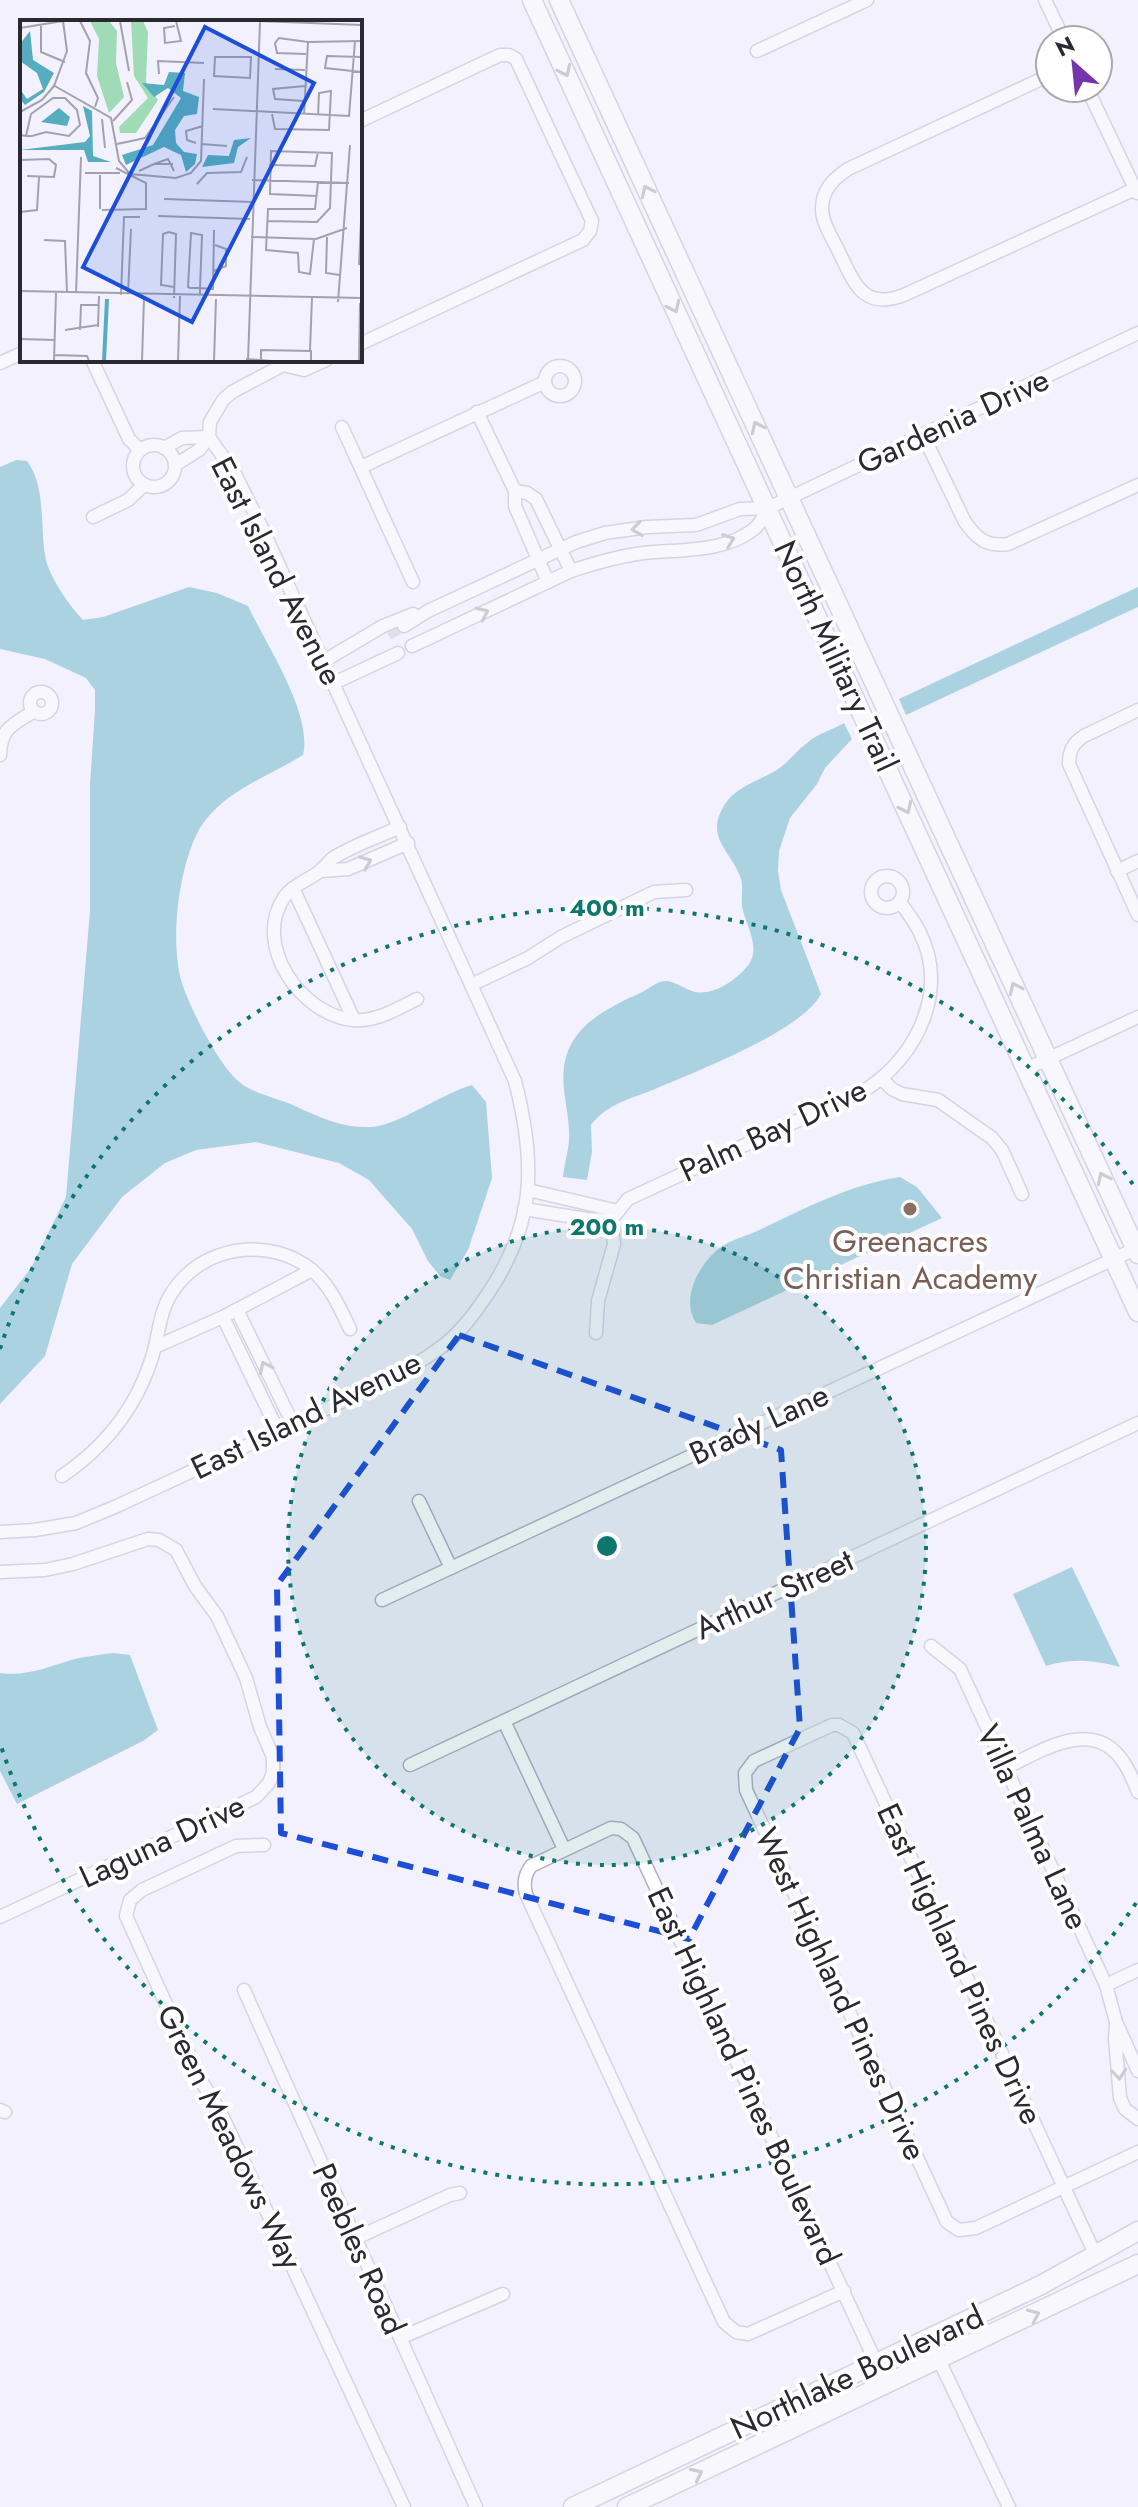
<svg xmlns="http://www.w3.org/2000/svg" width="1138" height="2507" viewBox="0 0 1138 2507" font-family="Jost,sans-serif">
<rect width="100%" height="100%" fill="#f3f1fe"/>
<g fill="#56adbf">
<path d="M16,460L27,461C46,486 40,525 45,555C48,576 69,605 83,620L103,617L189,587L217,593L248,606C266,644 313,714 303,755C268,777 223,791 200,828C179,864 169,942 182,983C190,1008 216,1059 235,1078C250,1094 276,1097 295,1106C321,1118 342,1128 371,1127C397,1126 443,1093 472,1085L486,1102L492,1178L468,1250L450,1280L440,1276L428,1261L412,1229L369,1180L339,1163L256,1142L196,1150L165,1163L122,1197L72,1264L45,1356L0,1404V1308L31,1268L66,1197L90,911V784L95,710V690L86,678L45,659L0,649V467Z"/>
<path d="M1138,587V607L906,715L899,699Z"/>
<path d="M844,723L852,739L825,768L817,784L790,818L779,851L778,871L781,890L821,994C802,1031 695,1072 655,1089C631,1099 608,1103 591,1125L592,1152L587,1180L563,1177C564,1165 568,1153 569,1141C571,1111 556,1081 568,1051C581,1019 613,1006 642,992C648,989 657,982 663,981C674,980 683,988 692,991C712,998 738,979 749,964C761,946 745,924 742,906C741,896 744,885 740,876C730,850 704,837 725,804C736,787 758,781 775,771C788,763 795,752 807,743C817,734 832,730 844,723Z"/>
<path d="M900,1177L917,1187L942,1218L712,1325L696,1323C681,1300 697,1268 716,1251C725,1242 743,1237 755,1232C802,1210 848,1185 900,1177Z"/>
<path d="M1072,1567L1120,1667C1092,1660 1073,1658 1046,1666L1013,1594Z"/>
<path d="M113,1653L130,1655L158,1730L143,1741L17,1804L0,1771V1673C27,1677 50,1666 75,1659C87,1656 100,1655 113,1653Z"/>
</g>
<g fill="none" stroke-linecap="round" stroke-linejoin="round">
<path stroke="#cbc9d5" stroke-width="12" stroke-dasharray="12 6" stroke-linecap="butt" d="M388,634L404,626"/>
<defs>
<g id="minor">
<path d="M1045,0L1064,40"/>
<path d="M757,51L867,0"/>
<path d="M1050,75L848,169C833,179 822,190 822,209C822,223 832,237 838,250C854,282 862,311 904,295L1135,189"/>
<path d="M1087,88L1137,193"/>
<path d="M360,121L500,55H509L516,59L592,221L590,231L583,240L360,344"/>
<path d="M92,360L129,439L139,449"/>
<path d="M280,360L283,365L304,370L326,360"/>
<path d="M0,363L22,353"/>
<circle cx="560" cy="381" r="15"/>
<path d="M477,412L515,491V506L548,582"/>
<path d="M342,427L413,582"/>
<path d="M923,435L965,522C977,539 987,547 1008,544L1138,485"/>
<circle cx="154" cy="466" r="21"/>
<path d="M164,448L182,438L209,437"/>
<path d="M175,465L199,450L209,437L210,422L223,400L232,392L283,365"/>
<path d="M361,467L545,382"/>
<path d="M515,491L527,493L536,499L571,571"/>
<path d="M93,517L128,500L144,485"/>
<path d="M404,626L428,611L576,542L605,533L647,527L696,525L740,509L768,508L1138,333"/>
<path d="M412,646L571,571C595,563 619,556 644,553C680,549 724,553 754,529C760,525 764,515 768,508"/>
<path d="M324,661L383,626L413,614"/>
<path d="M334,683L398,653"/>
<circle cx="41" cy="703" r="11"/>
<path d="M1138,710L1084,736C1073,743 1069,751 1069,764L1138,915"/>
<path d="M0,755C1,727 13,725 34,711"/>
<path d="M400,827C378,837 354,845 333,858C328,862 325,867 320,871C309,880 294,884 285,896C251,944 301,1015 353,1020C376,1022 397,1009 417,999"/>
<path d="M321,871L348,869L408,843"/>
<path d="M1117,871L1138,861"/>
<circle cx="887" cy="892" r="16"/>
<path d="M293,888L354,1020"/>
<path d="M471,985L528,958L561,937L654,892L686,890"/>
<path d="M1026,1069L1138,1017"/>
<path d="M882,1079L892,1089L902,1094L938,1100L992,1138L1002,1150L1022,1194"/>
<path d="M528,1190L618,1211"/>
<path d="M524,1209L587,1219L611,1220"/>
<path d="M611,1220L628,1199L868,1088C917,1056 949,990 920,933C915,922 907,912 900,902"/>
<path d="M237,1310L293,1424"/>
<path d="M223,1317L278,1431"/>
<path d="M596,1333L598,1301L614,1244L611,1220"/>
<path d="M155,1347C159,1329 161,1310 171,1294C201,1245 270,1235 313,1271C331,1287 340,1308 350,1329"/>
<path d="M62,1476C109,1444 140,1403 155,1347L223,1317L312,1270"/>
<path d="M419,1501L451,1568"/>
<path d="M0,1532L35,1530L76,1523L117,1506C180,1477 242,1448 304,1419C351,1397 402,1377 444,1345C461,1332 475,1313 487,1295C536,1223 536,1163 515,1081L262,528L235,474L209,437"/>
<path d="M0,1572L45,1570L73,1564L148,1539L159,1540L176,1550L195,1586L217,1616L246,1678L260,1727L273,1757V1772L269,1783L256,1797L0,1917"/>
<path d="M382,1600L1135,1249"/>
<path d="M931,1646L960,1669L1106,1985L1116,2022L1138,2071"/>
<path d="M504,1721L564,1849"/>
<path d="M410,1765L1138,1423"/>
<path d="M1006,1768C1042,1750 1095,1716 1124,1763C1130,1772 1134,1782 1138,1792"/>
<path d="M264,1845L236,1846L142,1890L130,1900L126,1916L201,2081L219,2109L404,2507"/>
<path d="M1106,1985L1138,1970"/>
<path d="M244,1990L476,2507"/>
<path d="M1116,2025L1115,2038L1120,2098L1125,2109L1138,2119"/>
<path d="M0,2110L5,2112"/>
<path d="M354,2239L450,2195L460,2193"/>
<path d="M1096,2256L1067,2194L1064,2187L853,1733L839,1725H832L754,1761L745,1773L746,1790L947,2222L959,2230L976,2228L1138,2152"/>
<path d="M844,2291L748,2334L736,2332L724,2322L526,1894C523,1883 525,1874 531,1866L611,1828L621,1829L633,1838L886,2384"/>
<path d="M400,2338L503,2294"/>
<path d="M929,2339L1009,2507"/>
</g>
<g id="secondary">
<path d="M532,0L1138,1312"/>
<path d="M559,0L1138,1254"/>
<path d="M573,2507L1041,2285L1138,2231"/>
<path d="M627,2507L1138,2264"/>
</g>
</defs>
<use href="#minor" stroke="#b3b1c5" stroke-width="15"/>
<use href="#secondary" stroke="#b3b1c5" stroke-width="21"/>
<use href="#minor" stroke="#fff" stroke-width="12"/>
<use href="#secondary" stroke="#fff" stroke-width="18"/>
</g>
<defs><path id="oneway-chevron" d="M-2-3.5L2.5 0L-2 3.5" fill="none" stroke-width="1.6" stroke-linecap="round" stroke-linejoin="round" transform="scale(2)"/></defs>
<g stroke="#9f9fa2">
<use href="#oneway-chevron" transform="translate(565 71) rotate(65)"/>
<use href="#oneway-chevron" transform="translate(647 191) rotate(-115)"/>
<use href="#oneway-chevron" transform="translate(674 307) rotate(65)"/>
<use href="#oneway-chevron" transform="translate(757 427) rotate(-115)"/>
<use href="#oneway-chevron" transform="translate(637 529) rotate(172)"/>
<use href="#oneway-chevron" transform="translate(729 540) rotate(-21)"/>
<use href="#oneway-chevron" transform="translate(483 613) rotate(-25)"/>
<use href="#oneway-chevron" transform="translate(906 808) rotate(65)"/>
<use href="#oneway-chevron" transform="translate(366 862) rotate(-22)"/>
<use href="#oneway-chevron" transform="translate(1015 988) rotate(-115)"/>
<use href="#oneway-chevron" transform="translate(1103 1178) rotate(-115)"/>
<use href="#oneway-chevron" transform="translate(265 1367) rotate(-116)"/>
<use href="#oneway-chevron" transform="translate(1119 2074) rotate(84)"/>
<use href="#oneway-chevron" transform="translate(1034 2315) rotate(-24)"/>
<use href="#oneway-chevron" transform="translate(697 2474) rotate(-25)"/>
</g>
<path d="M0 0H1138V2507H0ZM459,1335L781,1450L800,1728L689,1939L281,1833L277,1585Z" fill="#f3f1fe" fill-opacity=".55" fill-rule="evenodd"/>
<path fill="none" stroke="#1d4ed8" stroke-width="6" stroke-dasharray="16 10" stroke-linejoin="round" d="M459,1335L781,1450L800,1728L689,1939L281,1833L277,1585Z"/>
<circle cx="607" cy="1546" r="319" fill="#0f766e" fill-opacity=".12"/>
<g fill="none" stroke="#0f766e" stroke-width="4" stroke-dasharray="4 8">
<circle cx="607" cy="1546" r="319"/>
<path d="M1136 1903A638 638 0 0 1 0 1743M0 1349A638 638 0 0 1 1136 1189"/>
</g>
<circle fill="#8d6e63" stroke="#fff" stroke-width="3" cx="910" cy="1209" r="8"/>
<g text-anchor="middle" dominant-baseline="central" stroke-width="8" stroke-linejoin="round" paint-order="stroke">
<g font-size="32" fill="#2a2931" stroke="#fff">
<text transform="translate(953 421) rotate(-25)">Gardenia Drive</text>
<text transform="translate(277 571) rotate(63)">East Island Avenue</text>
<text transform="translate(836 656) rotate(65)">North Military Trail</text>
<text transform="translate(773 1130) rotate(-25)">Palm Bay Drive</text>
<text transform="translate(306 1415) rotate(-26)">East Island Avenue</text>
<text transform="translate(759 1424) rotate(-25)">Brady Lane</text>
<text transform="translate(774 1594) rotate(-25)">Arthur Street</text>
<text transform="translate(1033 1827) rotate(65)">Villa Palma Lane</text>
<text transform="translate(162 1841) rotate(-25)">Laguna Drive</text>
<text transform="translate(960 1964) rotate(65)">East Highland Pines Drive</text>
<text transform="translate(841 1994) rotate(65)">West Highland Pines Drive</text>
<text transform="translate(744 2076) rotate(65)">East Highland Pines Boulevard</text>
<text transform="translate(230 2137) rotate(64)">Green Meadows Way</text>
<text transform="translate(359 2249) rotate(66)">Peebles Road</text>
<text transform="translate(857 2372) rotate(-25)">Northlake Boulevard</text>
</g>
<g font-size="32" fill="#785e54" stroke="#fff">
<text x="910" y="1241">Greenacres<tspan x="910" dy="37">Christian Academy</tspan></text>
</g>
</g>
<g transform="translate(20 20)">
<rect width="342" height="342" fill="#f3f1fe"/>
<path d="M70,1H89L97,11L96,43L104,77L89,93L77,56L79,19ZM111,1H123L128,12L126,62L138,80L116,113H100L99,107L128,78L114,56Z" fill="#9fdbb7"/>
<path d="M10,11L13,40L34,53L24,72L5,85L0,79V69L7,79L23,69L17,53L0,41V24ZM149,52L165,53L163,71L179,77L177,94L164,96L155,110L156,123L164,132L177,134L175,144L166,152L161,135L144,127L106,145L102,135L133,125L161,78L148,68L134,77L122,63L144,65ZM63,86L72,91L73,136L91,142H68L64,130H0L65,122L70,116ZM39,88L50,97L47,106L21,102ZM231,118L218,127L214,143L182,147L188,135L209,136L214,120Z" fill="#56adbf"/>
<path fill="none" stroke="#56adbf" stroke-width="4" d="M84,341L87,279"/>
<path fill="none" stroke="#a3a1ac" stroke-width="2" d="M60,1L70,21L66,53L78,78L75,87M100,1L109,51M238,1L342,5M21,6V32L45,42M155,6L144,8L145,23L161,21L156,1M0,8L43,1M286,34L257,33L255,23L259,18L288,22M231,37L230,58L194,56L195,37ZM342,37L307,36L305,48L342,52M255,49L285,50M139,54L138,41L184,43M33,65L91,98L99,141L110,154L156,158L171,153L181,141L184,59M284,81L255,79L253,69L285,66M193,89L329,96L335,21M0,92L22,80L34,66L47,31L43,1M252,94L255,109L309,110L311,71L299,73L298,96M284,95L288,22L342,21M82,99L85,128M93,101L112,80L107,62M0,115L6,116H12L26,112L49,116L60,105L57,90L45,78H33L11,94L6,116M176,123L167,120L166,111L183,106M97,124L125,118L154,77M182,124L207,126M0,140L29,139L36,145L34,157L7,156M134,144L148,139L154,151M249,145L295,146L298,132M119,151L134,144H153M65,153H100M80,155V189M232,160L329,163M177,164L187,153L221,152L227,137M144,179L233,182M82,190L126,189V163L96,148M0,192L17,190L19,157M138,196L230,199M247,201L297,202L310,188L312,133L251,131L250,174L297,176M149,212L156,214L154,278M149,212L143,214L141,265L154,267M231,217L296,219L327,208M307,217L306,253L320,255M294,219L290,254L279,252L278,233L246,230L248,189H295L298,162M24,220L45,221L47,272M339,245L342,179M194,251L206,246V229L195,225M193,270L194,210M0,271L342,278M56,273L61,137M108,274L111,209M101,275L104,197H120M180,276V268L182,215L171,213L168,267L170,268H180L191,269H193M318,282L330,125M78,307L79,276M45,310L78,305M60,310L61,285H79M0,319L35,320M290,330L292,278M34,335L67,336L69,341M226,339L252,341M241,339V330L291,331V341M34,341L36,272M122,341L124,278M158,341L160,276M194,341L196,279M228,341L240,1M339,341L340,283"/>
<path fill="#1d4ed8" fill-opacity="0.15" stroke="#1d4ed8" stroke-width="4" d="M185,7L294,63L172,302L63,247Z"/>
<rect width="342" height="342" fill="none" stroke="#2a2931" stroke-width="4"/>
</g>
<circle cx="607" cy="1546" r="12" fill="#0f766e" stroke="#fff" stroke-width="4"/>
<g font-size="24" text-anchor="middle" font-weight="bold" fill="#0f766e" stroke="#fff" stroke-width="8" stroke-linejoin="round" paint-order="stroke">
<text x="607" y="916">400 m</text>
<text x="607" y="1235">200 m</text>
</g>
<g transform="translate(1074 64) rotate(333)"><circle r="38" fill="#ffffff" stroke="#aaa9ad" stroke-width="2"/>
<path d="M0-6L14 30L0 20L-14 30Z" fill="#7534a9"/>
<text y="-12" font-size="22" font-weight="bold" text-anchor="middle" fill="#2a2931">N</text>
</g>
</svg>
